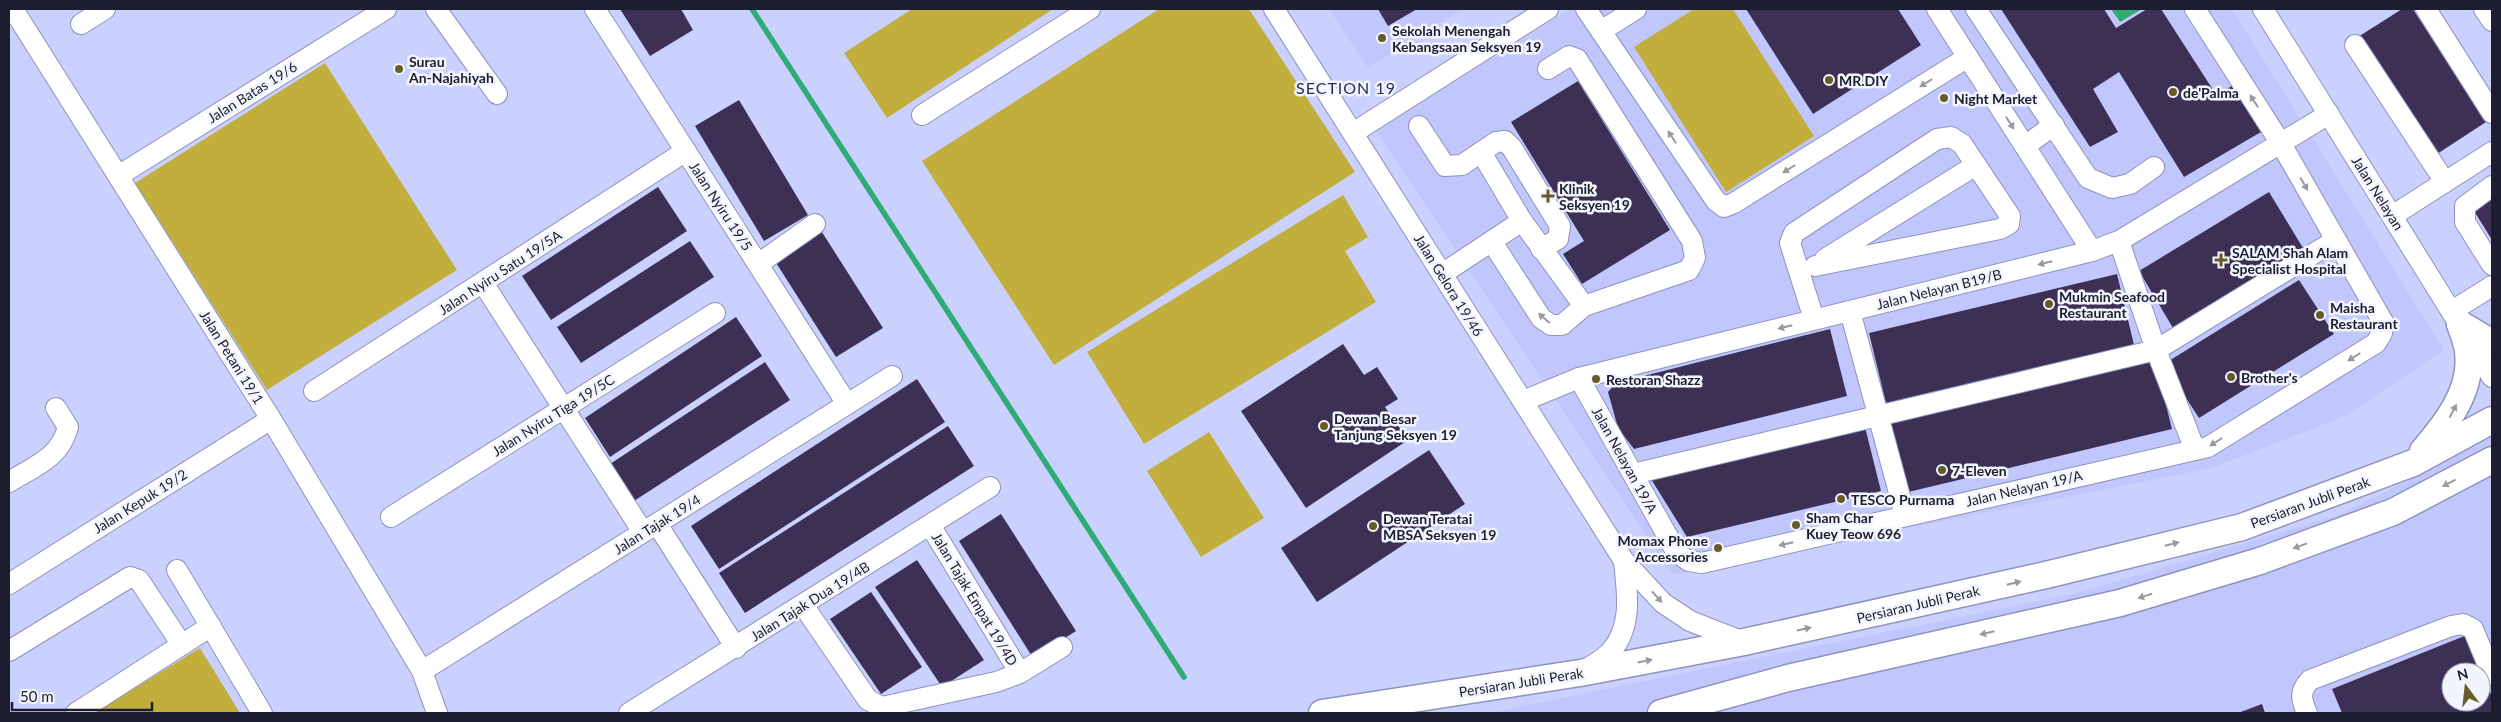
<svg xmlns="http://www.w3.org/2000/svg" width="2501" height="722" viewBox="0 0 2501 722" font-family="Lato,sans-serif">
<rect width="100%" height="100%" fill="#cbd1ff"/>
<g fill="#c1c7fc" fill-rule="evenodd">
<path d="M1329,9H1462L1368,68Z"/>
<path d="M1570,9H2232L2444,350L2345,416L2212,468L1672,575L1376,131Z"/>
<path d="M2492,438V713H1488L2077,593L2339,515ZM2451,672H2481V702H2451Z"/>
</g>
<g fill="#c1ae3d">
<path d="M912,9H1053L887,118L844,53Z"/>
<path d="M1159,9H1249L1355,172L1054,365L922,161Z"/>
<path d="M1694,9H1733L1814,136L1726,192L1634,47Z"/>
<path d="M325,63L457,270L267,390L135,183Z"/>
<path d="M1343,195L1368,237L1345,251L1376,302L1144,444L1087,352Z"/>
<path d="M1209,432L1264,518L1201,557L1147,471Z"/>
<path d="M200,648L240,713H94Z"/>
</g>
<path fill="#2fab74" d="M2111,9H2142L2120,22Z"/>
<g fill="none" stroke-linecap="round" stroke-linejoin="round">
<path stroke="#2fab74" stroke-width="5.5" d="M752,9L1184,677"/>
</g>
<g fill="#3d3055" fill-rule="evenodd">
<path d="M620,9H681L693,30L650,56Z"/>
<path d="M1378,9H1417L1388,26Z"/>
<path d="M1746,9H1898L1921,45L1813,114Z"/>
<path d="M2001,9H2104L2116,28L2147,9H2161L2217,96L2233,85L2261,132L2184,177L2119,72L2093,89L2118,132L2090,147Z"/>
<path d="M2402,9H2413L2486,122L2434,156L2358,37Z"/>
<path d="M1578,81L1670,230L1582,284L1563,254L1584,241L1511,122Z"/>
<path d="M739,100L808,215L764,241L695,126Z"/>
<path d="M658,187L687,231L551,320L522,276Z"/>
<path d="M2269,192L2303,248L2173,328L2139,271Z"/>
<path d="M2492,192V240L2471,206Z"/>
<path d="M820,229L883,328L836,357L773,258Z"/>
<path d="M690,241L714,277L581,363L557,327Z"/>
<path d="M2117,274L2134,345L1886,403L1869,333Z"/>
<path d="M2299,280L2334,334L2199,418L2164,364Z"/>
<path d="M736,317L762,356L610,457L585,418Z"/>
<path d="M1830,329L1847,396L1634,449L1618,428L1608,392L1616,383Z"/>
<path d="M1343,344L1364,375L1377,367L1398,399L1385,407L1408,440L1306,508L1241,411Z"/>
<path d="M2154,357L2172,429L1904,493L1887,420Z"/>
<path d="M765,362L790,400L634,501L610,464Z"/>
<path d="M917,379L945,422L719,569L691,526Z"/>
<path d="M948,426L974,466L745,613L719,573Z"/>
<path d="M1865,427L1881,491L1687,537L1651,479Z"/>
<path d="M1429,450L1465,504L1317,602L1281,548Z"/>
<path d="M1001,514L1076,631L1033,658L959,541Z"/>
<path d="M917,560L984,660L942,687L875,587Z"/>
<path d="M871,592L922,667L881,694L830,619Z"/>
<path d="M2467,635L2492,697V713H2342L2332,689ZM2451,672H2481V702H2451Z"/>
<path d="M2262,704L2265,713H2238Z"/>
</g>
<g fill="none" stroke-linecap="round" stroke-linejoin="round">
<defs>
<g id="minor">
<path d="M13,9L271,419L422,671L437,713"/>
<path d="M436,9L497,94"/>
<path d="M595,9L847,404"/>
<path d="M1274,9L1624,561L1663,603L1690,621L1744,642"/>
<path d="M1586,9L1716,201L1724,207L1734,203L1968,57"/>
<path d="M1937,9L2092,251"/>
<path d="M1976,9L2088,178L2112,188L2130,184L2154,167"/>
<path d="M2263,9L2492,377"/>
<path d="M2426,9L2492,113"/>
<path d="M2484,9L2492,21"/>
<path d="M81,24L105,9"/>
<path d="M1601,31L1636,9"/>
<path d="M2355,45L2445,182"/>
<path d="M922,115L1090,9"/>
<path d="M1419,126L1445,166L1462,165L1496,142L1505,141L1512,148L1560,226L1558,239L1541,249"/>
<path d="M1353,133L1548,9"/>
<path d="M2025,146L2054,125"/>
<path d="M118,176L386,9"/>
<path d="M2492,186L2465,206V222L2492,265"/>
<path d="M2392,216L2492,152"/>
<path d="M1522,221L1584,306"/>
<path d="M2119,241L2156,350L2195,450"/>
<path d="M1492,242L1541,318L1551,325H1562L1584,306L1689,270L1695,258L1692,241L1577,59L1569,56L1548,69"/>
<path d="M1825,259L1976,165"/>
<path d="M758,264L815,224"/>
<path d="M1442,274L1522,221L1481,152"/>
<path d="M483,283L643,532"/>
<path d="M1850,311L1905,515"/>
<path d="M2452,311L2492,286"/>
<path d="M1814,319L1790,243L1794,233L1937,139L1951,137L1962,144L2010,216L2009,224L2000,229L1815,266"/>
<path d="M1579,378L1677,553L1689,561L1702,563L2208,447L2376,343L2382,333L2383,322L2280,142L2195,9"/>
<path d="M314,391L686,151"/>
<path d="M1523,401L1579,378L2092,251L2119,241L2329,114"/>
<path d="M1633,474L2156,350L2336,240"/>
<path d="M9,482C35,466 60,458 68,427L56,408"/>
<path d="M391,517L715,313"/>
<path d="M657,524L736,648"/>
<path d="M930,525L1020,673"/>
<path d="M177,570L262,713"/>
<path d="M9,584L271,419"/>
<path d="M803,605L868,700L882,707L996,682L1020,673L1062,647"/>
<path d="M9,651L130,577L139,580L182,645"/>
<path d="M422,671L892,376"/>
<path d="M1584,671C1592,665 1606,658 1612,650C1633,624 1627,592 1624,561"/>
<path d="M76,713L211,626"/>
<path d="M629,713L990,487"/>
<path d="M2307,713C2301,699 2299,692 2310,680L2451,626L2463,624L2473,629L2492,675"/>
</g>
<g id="major">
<path d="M2460,324L2492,343"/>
<path d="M2423,451C2447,423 2473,390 2468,351C2467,342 2463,333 2460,324"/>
<path d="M1322,713L1580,673L1744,642L2046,575L2242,527L2413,463L2492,420"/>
<path d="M1661,713L1788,678L2120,603L2260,561L2393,512L2492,460"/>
</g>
</defs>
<use href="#minor" stroke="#8d93be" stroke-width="22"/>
<use href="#major" stroke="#8d93be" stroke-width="29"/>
<use href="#minor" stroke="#fff" stroke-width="20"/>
<use href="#major" stroke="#fff" stroke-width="26"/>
</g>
<defs><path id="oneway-solid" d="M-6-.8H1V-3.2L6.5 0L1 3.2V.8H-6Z" transform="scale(1.25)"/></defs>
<g fill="#9999a1">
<use href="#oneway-solid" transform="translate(1926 83) rotate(148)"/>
<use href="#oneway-solid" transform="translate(2254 101) rotate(-123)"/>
<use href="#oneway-solid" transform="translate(2010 123) rotate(57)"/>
<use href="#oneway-solid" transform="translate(1672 137) rotate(-124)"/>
<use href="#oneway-solid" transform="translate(1789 169) rotate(148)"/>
<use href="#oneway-solid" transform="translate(2304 184) rotate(60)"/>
<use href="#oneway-solid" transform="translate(2045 263) rotate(166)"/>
<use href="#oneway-solid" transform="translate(1544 318) rotate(-139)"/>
<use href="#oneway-solid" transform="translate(1785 327) rotate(166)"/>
<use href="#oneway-solid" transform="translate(2354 357) rotate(148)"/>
<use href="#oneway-solid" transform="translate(2453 411) rotate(-62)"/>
<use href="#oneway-solid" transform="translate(2216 442) rotate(148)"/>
<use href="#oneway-solid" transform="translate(2449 483) rotate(153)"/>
<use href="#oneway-solid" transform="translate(1786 544) rotate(167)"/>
<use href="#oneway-solid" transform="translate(2172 544) rotate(-14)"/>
<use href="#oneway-solid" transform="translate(2300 546) rotate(160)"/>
<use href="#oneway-solid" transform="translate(2014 583) rotate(-13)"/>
<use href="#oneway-solid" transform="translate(2145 596) rotate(163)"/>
<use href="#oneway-solid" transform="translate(1657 597) rotate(48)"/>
<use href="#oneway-solid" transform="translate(1804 629) rotate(-12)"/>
<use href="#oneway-solid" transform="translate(1987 633) rotate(167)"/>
<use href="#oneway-solid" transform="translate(1645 661) rotate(-11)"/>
</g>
<g fill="#655c28" stroke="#f3f5fe" stroke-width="2">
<circle cx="1382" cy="38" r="5"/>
<circle cx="399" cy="69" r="5"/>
<circle cx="1829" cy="80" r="5"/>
<circle cx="2173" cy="92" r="5"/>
<circle cx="1944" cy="98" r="5"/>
<path d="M1545.5 188.5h5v5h5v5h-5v5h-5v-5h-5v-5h5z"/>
<path d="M2218.5 252.5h5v5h5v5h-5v5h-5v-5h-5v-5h5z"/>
<circle cx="2049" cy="304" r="5"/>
<circle cx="2320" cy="315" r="5"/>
<circle cx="2231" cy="377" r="5"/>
<circle cx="1596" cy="379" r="5"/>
<circle cx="1324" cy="426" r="5"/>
<circle cx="1942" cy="470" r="5"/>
<circle cx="1841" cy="499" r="5"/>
<circle cx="1796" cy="525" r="5"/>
<circle cx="1373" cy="526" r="5"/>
<circle cx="1718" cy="548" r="5"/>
</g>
<g text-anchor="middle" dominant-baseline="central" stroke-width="5" stroke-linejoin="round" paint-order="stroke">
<g font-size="14" font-weight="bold" fill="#1c1d2e" stroke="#f3f5fe" text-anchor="start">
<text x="1392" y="30">Sekolah Menengah<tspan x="1392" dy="16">Kebangsaan Seksyen 19</tspan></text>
<text x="409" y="61">Surau<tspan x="409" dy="16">An-Najahiyah</tspan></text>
<text x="1839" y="80">MR.DIY</text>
<text x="2183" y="92">de'Palma</text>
<text x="1954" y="98">Night Market</text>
<text x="1559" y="188">Klinik<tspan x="1559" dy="16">Seksyen 19</tspan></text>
<text x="2232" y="252">SALAM Shah Alam<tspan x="2232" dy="16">Specialist Hospital</tspan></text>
<text x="2059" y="296">Mukmin Seafood<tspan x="2059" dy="16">Restaurant</tspan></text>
<text x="2330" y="307">Maisha<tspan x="2330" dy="16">Restaurant</tspan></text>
<text x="2241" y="377">Brother's</text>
<text x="1606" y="379">Restoran Shazz</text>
<text x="1334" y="418">Dewan Besar<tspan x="1334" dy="16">Tanjung Seksyen 19</tspan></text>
<text x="1952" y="470">7-Eleven</text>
<text x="1851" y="499">TESCO Purnama</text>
<text x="1806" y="517">Sham Char<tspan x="1806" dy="16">Kuey Teow 696</tspan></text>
<text x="1383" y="518">Dewan Teratai<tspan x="1383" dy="16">MBSA Seksyen 19</tspan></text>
<text x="1708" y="540" text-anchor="end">Momax Phone<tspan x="1708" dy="16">Accessories</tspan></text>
</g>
<g font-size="14" fill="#1c1d2e" stroke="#f3f5fe">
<text transform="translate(252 92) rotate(-32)">Jalan Batas 19/6</text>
<text transform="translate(2378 193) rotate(58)">Jalan Nelayan</text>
<text transform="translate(721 206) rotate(57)">Jalan Nyiru 19/5</text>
<text transform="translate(500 272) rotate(-33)">Jalan Nyiru Satu 19/5A</text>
<text transform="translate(1449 285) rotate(58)">Jalan Gelora 19/46</text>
<text transform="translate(1939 289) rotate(-14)">Jalan Nelayan B19/B</text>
<text transform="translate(232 357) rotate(58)">Jalan Petani 19/1</text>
<text transform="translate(553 415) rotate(-32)">Jalan Nyiru Tiga 19/5C</text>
<text transform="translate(1625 460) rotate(61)">Jalan Nelayan 19/A</text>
<text transform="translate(2024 488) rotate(-13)">Jalan Nelayan 19/A</text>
<text transform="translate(140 501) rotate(-32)">Jalan Kepuk 19/2</text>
<text transform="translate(2310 502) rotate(-20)">Persiaran Jubli Perak</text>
<text transform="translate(657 524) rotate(-32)">Jalan Tajak 19/4</text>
<text transform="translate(975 599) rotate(59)">Jalan Tajak Empat 19/4D</text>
<text transform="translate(810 601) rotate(-32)">Jalan Tajak Dua 19/4B</text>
<text transform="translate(1918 604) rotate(-13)">Persiaran Jubli Perak</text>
<text transform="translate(1521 682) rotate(-9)">Persiaran Jubli Perak</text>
</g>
<g font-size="16" letter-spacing="1" fill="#292b4f" stroke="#f3f5fe">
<text x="1346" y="87">SECTION 19</text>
</g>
</g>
<rect width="2501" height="722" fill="none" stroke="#1c1d2e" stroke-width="20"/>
<g transform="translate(2466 687) rotate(345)"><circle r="24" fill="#f3f5fe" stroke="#9d9fab"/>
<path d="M0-4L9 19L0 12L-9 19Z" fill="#655c28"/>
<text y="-8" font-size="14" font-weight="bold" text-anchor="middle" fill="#1c1d2e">N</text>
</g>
<path d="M12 702v8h140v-8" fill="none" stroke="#1c1d2e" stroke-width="2.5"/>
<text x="20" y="702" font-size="15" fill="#1c1d2e" stroke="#f3f5fe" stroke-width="4" paint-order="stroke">50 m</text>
</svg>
